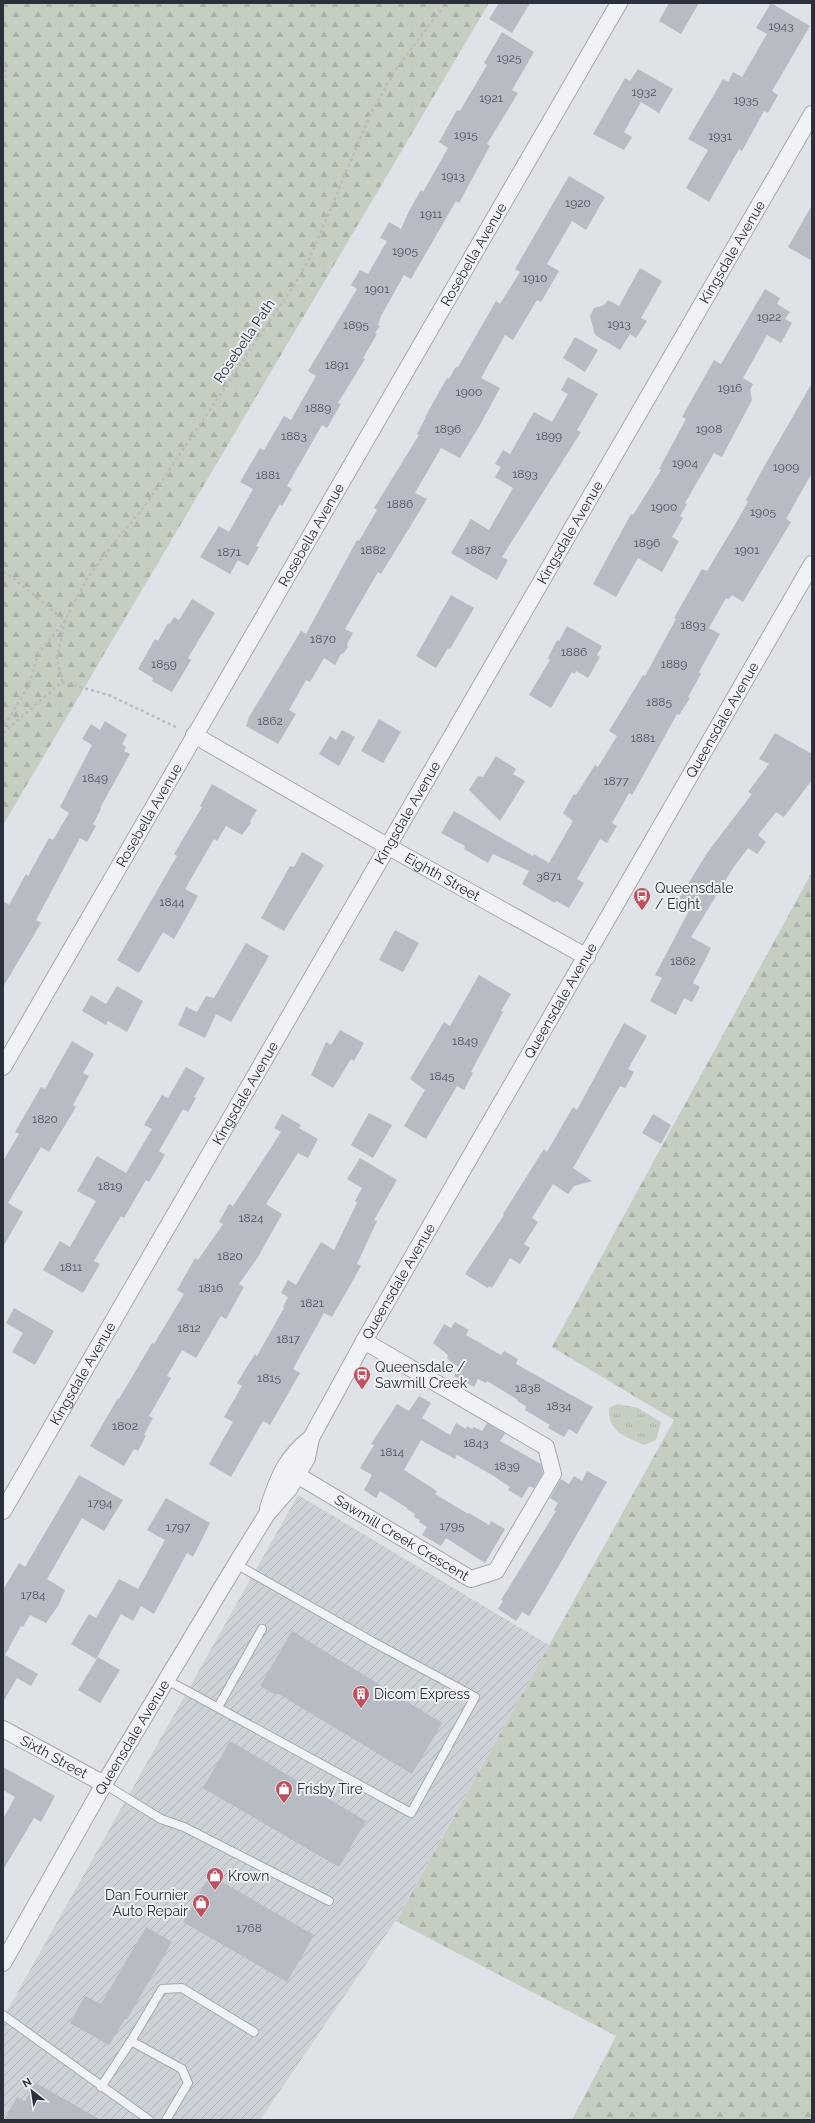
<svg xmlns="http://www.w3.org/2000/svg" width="815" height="2123" viewBox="0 0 815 2123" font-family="Raleway,sans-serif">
<defs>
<pattern id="industrial-furrows" width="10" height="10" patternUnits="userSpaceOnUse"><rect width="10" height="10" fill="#cdd1d8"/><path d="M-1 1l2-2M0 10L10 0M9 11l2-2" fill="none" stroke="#b0b4ba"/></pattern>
<pattern id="forest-firs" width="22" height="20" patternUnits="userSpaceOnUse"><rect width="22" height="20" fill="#c4cfc1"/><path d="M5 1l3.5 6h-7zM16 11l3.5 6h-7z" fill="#a9b2a7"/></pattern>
<pattern id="park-tufts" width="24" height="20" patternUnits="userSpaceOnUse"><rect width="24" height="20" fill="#c4cfc1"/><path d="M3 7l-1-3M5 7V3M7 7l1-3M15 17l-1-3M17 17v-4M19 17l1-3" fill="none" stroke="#a9b2a7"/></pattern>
</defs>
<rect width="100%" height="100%" fill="#dfe2e6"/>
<path fill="url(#industrial-furrows)" d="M298,1495L549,1645L396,1920L260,2120H3V2018Z"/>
<g fill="url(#forest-firs)">
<path d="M3,3H489L3,825Z"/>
<path d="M812,872V2120H572L616,2036L396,1921L674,1420L552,1347Z"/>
</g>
<path fill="url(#park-tufts)" d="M618,1404L638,1408L661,1422L656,1440L644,1445C626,1437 607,1431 609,1408Z"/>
<g fill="#b7bbc3">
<path d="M499,3H530L512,33L489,19Z"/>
<path d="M669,3H699L681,34L659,21Z"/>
<path d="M771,3L810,26L772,91L778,95L768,113L764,111L742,151L739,149L709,202L686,188L708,150L688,139L723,79L728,82L733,72L742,77L767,34L756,28Z"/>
<path d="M502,32L534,52L512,90L518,93L487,144L490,146L459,203L456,201L411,279L404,275L381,316L378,325L380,326L375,333L377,334L363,358L365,359L338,403L341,404L327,428L322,425L287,486L292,489L282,506L280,504L256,546L259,547L248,566L238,560L230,574L200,557L219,526L229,532L253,489L240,482L260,448L264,450L284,416L291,420L316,376L308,371L357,289L351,285L360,270L368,274L387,241L380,238L389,222L401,229L409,211L421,190L423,192L448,148L439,142L457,110L460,111L487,65L484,63Z"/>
<path d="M638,69L673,89L659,113L641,102L624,132L632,137L624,150L593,134L625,78L630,81Z"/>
<path d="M569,176L605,197L586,230L572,221L547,264L559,271L541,302L537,300L513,340L505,335L481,378L500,388L480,425L460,458L441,448L415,493L427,499L381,574L378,572L345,629L353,633L347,644L348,647L344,653L341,654L335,665L324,658L310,682L306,680L289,710L296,714L278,744L246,726L249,717L301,631L306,634L357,540L359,541L377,510L374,508L419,435L417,434L426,417H425L447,378L449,379L455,368L458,367L496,301L500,304L520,272L515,269Z"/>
<path d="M812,205V261L788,247Z"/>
<path d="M640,268L662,281L641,318L647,321L636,338L630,334L620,350L595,335L590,316L594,308L604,305L608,300L619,306Z"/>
<path d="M765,289L780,298L777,304L790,312L785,319L792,323L781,343L767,335L743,378L753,384L750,390L752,400L722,457L714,453L685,503L687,504L680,516L683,518L672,537L679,541L662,572L638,558L616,597L593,584L631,514L633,515L661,470L659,469L686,419L682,417L714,360L721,364Z"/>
<path d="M575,337L598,350L585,372L563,358Z"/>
<path d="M568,377L598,394L577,430L581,432L502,557L508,560L497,580L451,553L471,519L489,530L513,488L495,477L501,467L495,464L503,450L510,454L534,412L552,422L568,394L561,390Z"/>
<path d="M812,383V473L786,519L791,522L743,602L732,595L729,599L726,598L709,628L720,634L699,672L701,674L688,697L690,698L679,715L677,714L639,783L632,795L629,793L612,823L617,826L607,843L600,839L577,879L584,883L569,908L556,901L555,903L522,884L529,871L493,854L488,863L464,849L465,846L441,833L454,811L533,856L534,854L549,863L573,821L563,813L574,794L576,795L595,765L598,767L617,736L609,731L643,675L645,676L676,619L674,618L702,569L707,571L733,528L748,502L746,500L761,472Z"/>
<path d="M451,595L474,608L450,649L448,648L436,668L416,656Z"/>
<path d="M192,599L215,613L188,658L191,660L172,692L152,681L153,678L138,669L155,639L158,641L168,623L170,624L174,617L179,620Z"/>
<path d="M567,626L602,646L597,655L600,657L588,678L576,671L574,674L572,672L551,708L529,695L550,660L548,658L557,640L559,641Z"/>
<path d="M379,719L401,732L383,763L361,751Z"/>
<path d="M105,721L127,735L122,744L126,747L124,751L130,754L100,808L101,809L93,824L96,826L87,842L80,838L36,920L41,923L3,987V901L9,905L26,874L28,876L49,838L53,840L69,813L60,807L92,745L82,739L91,724L100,730Z"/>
<path d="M342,730L355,737L339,766L319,754L330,736L336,740Z"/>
<path d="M775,733L812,754V780L784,817L776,812L758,835L766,842L757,854L748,848L733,868L691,937L711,948L693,983L700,987L692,1002L684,998L676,1015L650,1001L662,978L655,975L690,909L677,902L707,853L752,794L748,792L769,764L759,759Z"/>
<path d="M496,756L516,769L513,774L525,781L500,821L469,790L478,776L483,777Z"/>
<path d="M212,784L257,810L250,821L251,823L242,835L226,826L217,841L214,839L185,889L198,896L191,909L174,939L163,932L139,973L117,960L177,856L174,854L202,807L200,806Z"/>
<path d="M302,852L324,865L284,931L261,918L290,866L294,867Z"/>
<path d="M395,930L419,943L403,972L379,960Z"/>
<path d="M246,943L269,956L231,1022L216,1014L205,1038L178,1025L186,1007L197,1012L206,996L214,998Z"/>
<path d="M479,975L511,994L501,1011L503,1012L471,1072L473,1073L464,1090L457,1086L426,1139L404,1126L425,1090L410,1079L444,1022L450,1026Z"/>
<path d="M117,986L143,1001L127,1032L108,1021L106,1025L82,1011L91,995L106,1004Z"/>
<path d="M624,1023L647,1036L628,1069L634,1072L625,1088L620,1086L573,1168L592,1181L574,1186L568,1194L553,1184L532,1218L538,1222L524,1244L530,1248L520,1264L510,1258L492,1288L489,1286L488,1288L465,1274L504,1215L503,1214L544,1149L547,1152L573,1107L577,1110Z"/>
<path d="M340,1030L364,1043L354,1061L351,1059L333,1088L311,1075L326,1042L331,1045Z"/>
<path d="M72,1041L94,1054L83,1073L89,1076L73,1105L76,1107L49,1152L41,1147L8,1203L23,1212L3,1247V1161L19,1134L15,1132L41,1087L45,1089Z"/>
<path d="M186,1067L205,1078L194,1097L196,1098L188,1112L183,1109L159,1151L165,1155L149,1182L146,1180L124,1218L121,1216L94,1261L100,1264L83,1293L43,1270L60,1241L70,1247L96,1201L77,1191L97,1156L126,1173L152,1129L144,1125L162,1095L168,1098Z"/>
<path d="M369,1113L392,1125L373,1158L351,1145Z"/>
<path d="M282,1114L301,1125L299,1128L318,1139L308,1158L298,1153L266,1204L282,1214L258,1257L239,1284L244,1287L226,1319L221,1316L196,1358L182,1350L167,1376L171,1378L149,1416L153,1418L144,1435L146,1436L138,1451L134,1449L124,1466L90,1446L118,1398L119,1399L152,1343L154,1344L184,1294L177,1290L195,1258L198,1260L223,1224L219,1222L229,1204L233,1206L281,1132L274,1128Z"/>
<path d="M653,1114L671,1125L661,1144L642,1133Z"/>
<path d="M360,1158L397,1180L374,1220L377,1221L357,1264L361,1266L332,1317L324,1313L293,1369L300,1373L270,1425L263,1421L231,1477L209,1464L233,1422L224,1417L242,1386L237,1383L255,1354L257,1356L284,1308L283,1307L288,1297L281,1293L288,1280L296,1285L321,1242L334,1250L357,1203L355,1201L362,1188L347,1179Z"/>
<path d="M14,1308L54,1331L35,1365L12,1352L23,1333L6,1323Z"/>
<path d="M455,1322L469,1330L466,1335L501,1355L504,1351L518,1359L516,1364L593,1407L577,1434L569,1429L564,1437L548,1428L550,1425L525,1410L526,1406L517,1401L518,1400L487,1381L486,1383L478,1379L474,1387L454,1376L459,1367L451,1362L447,1358L448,1355L433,1343L444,1324L451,1328Z"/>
<path d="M419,1396L431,1403L422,1418L450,1435L456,1423L466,1429L467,1426L472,1429L474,1427L482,1431L487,1423L505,1434L500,1441L541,1464L543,1473L534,1488L529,1486L522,1498L508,1490L510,1487L492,1475L457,1455L455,1459L421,1440L404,1470L437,1491L435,1494L468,1514L469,1513L489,1525L491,1521L505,1529L485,1563L446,1538L441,1546L422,1535L427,1527L419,1522L420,1520L414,1517L415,1514L407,1509V1508L380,1491L376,1498L364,1490L372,1475L360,1468L374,1445L371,1444L397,1404L409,1411Z"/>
<path d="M587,1471L607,1482L543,1593L529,1616L522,1612L516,1621L498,1609L503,1601L501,1600L556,1511L554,1510L558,1503L550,1498L561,1479L569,1484L574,1476L582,1481Z"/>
<path d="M79,1475L123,1500L104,1531L82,1518L47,1579L65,1590L58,1606L46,1623L30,1615L23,1627L21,1626L5,1655L38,1674L31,1686L17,1678L3,1702V1590L19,1563L25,1567Z"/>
<path d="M166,1498L210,1523L193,1557L187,1553L154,1614L141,1606L133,1621L121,1614L96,1659L71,1644L89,1614L96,1618L119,1579L138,1589L165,1540L147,1530Z"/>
<path d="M292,1631L442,1723L412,1774L277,1693L276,1695L260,1686Z"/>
<path d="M98,1657L120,1670L100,1703L78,1690Z"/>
<path d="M230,1741L366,1821L339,1867L203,1788Z"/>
<path d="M3,1767L55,1796L41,1822L34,1818L3,1870V1819L15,1797L3,1790Z"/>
<path d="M210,1875L314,1935L287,1982L183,1922Z"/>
<path d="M146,1927L172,1942L127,2019H125L109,2045L70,2023L85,1996L101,2004Z"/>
<path d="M36,2083L101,2120H4L17,2097L25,2101Z"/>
</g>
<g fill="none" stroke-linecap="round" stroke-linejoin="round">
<defs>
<g id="service">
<path d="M167,1680L411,1813L475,1697L373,1642L236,1564"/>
<path d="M218,1707L262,1629"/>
<path d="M104,1784L161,1819L184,1827L329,1901"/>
<path d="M3,2015L149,2120"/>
<path d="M131,2041L162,1989L182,1988L254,2032"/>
<path d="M101,2087L131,2041L182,2069L188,2083L166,2120"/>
</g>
<g id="minor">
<path id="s1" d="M194,735L387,846L587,957"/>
<path id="s2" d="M3,1067L619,3"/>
<path id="s3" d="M297,1475L471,1579L496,1571L553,1474L546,1447L364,1341"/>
<path d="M268,1508C278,1478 285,1458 311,1438"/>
<path id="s4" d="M3,1511L812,114"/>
<path id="s5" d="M3,1729L104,1784"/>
<path id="s6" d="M3,1963L104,1784L236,1564L267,1514L289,1489L307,1458L311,1438L364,1341L812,564"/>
</g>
</defs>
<use href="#service" stroke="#a5a9b0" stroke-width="10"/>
<use href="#minor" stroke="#a5a9b0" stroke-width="18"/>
<g stroke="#b9bcc1" stroke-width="2.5" stroke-dasharray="3 3" stroke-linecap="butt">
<path d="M3,51L6,78L3,88"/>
<path d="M3,572L12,577L65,621L38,654L29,685L3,728"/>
<path d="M62,682L57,658L65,621L86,580L112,545L144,507L295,284L311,255L371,113L396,69L446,3"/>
<path d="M62,682L109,695L178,728"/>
<path d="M3,733L62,682"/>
</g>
<use href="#service" stroke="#f1f2f5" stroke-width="8"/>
<use href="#minor" stroke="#f1f2f5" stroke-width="16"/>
</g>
<defs>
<symbol id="bus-pin" viewBox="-11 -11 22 30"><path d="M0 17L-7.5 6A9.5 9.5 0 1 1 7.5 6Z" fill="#be515d" stroke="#eef0f4"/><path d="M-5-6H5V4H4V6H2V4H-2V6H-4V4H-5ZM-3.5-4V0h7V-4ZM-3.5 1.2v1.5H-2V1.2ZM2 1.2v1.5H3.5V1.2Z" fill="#fff"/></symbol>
<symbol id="building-pin" viewBox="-11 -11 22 30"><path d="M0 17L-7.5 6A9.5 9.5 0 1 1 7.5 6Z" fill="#be515d" stroke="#eef0f4"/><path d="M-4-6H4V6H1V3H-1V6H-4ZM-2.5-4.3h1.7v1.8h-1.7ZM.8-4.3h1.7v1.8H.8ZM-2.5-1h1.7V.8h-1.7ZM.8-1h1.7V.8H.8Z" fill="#fff"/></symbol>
<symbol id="shop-pin" viewBox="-11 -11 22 30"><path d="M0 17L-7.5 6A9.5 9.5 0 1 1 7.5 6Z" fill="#be515d" stroke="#eef0f4"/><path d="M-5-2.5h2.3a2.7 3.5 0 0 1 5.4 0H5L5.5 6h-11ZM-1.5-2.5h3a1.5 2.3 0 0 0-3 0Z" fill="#fff"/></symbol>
</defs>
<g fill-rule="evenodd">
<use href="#bus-pin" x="632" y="886" width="20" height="27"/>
<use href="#bus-pin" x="352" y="1365" width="20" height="27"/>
<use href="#building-pin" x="351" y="1684" width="20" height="27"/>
<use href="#shop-pin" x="274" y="1779" width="20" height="27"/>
<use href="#shop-pin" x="205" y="1866" width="20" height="27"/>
<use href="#shop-pin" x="191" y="1893" width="20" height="27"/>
</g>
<g text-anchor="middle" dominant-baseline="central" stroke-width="4" stroke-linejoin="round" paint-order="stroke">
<g font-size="12" fill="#4d535e">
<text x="781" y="26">1943</text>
<text x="509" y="58">1925</text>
<text x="644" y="92">1932</text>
<text x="491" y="98">1921</text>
<text x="746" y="100">1935</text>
<text x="466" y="135">1915</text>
<text x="720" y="136">1931</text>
<text x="453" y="176">1913</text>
<text x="578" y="203">1920</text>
<text x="431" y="214">1911</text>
<text x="405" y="251">1905</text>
<text x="535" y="278">1910</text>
<text x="377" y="289">1901</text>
<text x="769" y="317">1922</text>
<text x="619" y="324">1913</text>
<text x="356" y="325">1895</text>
<text x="337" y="365">1891</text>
<text x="730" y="388">1916</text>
<text x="469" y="392">1900</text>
<text x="318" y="408">1889</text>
<text x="448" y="429">1896</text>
<text x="709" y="429">1908</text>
<text x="294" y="436">1883</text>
<text x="549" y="436">1899</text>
<text x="685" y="463">1904</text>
<text x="786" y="467">1909</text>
<text x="525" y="474">1893</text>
<text x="268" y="475">1881</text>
<text x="400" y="504">1886</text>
<text x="664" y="507">1900</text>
<text x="763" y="512">1905</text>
<text x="647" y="543">1896</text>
<text x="373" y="550">1882</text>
<text x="478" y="550">1887</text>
<text x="747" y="550">1901</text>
<text x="229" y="552">1871</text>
<text x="693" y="625">1893</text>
<text x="323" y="639">1870</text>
<text x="574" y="652">1886</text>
<text x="164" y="664">1859</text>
<text x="674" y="664">1889</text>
<text x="659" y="702">1885</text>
<text x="270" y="721">1862</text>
<text x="643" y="738">1881</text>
<text x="95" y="778">1849</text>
<text x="616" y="781">1877</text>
<text x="549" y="876">3871</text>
<text x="172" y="902">1844</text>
<text x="683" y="961">1862</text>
<text x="465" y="1041">1849</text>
<text x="442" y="1076">1845</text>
<text x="45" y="1119">1820</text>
<text x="110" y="1186">1819</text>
<text x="251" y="1218">1824</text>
<text x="230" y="1256">1820</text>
<text x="71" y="1267">1811</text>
<text x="211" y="1288">1816</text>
<text x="312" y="1303">1821</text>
<text x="189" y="1328">1812</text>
<text x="288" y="1339">1817</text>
<text x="269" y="1378">1815</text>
<text x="528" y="1388">1838</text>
<text x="559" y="1406">1834</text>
<text x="125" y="1426">1802</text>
<text x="476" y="1443">1843</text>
<text x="392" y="1452">1814</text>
<text x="507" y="1466">1839</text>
<text x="100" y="1503">1794</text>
<text x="452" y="1526">1795</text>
<text x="178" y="1527">1797</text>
<text x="33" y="1595">1784</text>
<text x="249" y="1928">1768</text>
</g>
<g font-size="14" fill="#2a303c" stroke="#eef0f4">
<text stroke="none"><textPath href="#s4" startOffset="1455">Kingsdale Avenue</textPath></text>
<text stroke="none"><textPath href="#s2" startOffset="939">Rosebella Avenue</textPath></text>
<text transform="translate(244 341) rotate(-56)">Rosebella Path</text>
<text stroke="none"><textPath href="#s4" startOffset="1131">Kingsdale Avenue</textPath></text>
<text stroke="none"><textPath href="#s2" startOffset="615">Rosebella Avenue</textPath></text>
<text stroke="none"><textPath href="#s6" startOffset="1438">Queensdale Avenue</textPath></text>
<text stroke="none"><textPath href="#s4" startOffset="807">Kingsdale Avenue</textPath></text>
<text stroke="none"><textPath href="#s2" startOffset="291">Rosebella Avenue</textPath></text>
<text stroke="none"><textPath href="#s1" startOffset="286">Eighth Street</textPath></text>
<text stroke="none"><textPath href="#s6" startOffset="1114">Queensdale Avenue</textPath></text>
<text stroke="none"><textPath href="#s4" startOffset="483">Kingsdale Avenue</textPath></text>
<text stroke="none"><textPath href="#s6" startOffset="790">Queensdale Avenue</textPath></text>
<text stroke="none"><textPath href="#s4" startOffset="159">Kingsdale Avenue</textPath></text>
<text stroke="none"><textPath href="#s3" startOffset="122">Sawmill Creek Crescent</textPath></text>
<text stroke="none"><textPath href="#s6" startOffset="260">Queensdale Avenue</textPath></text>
<text stroke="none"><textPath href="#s5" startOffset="58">Sixth Street</textPath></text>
</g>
<g font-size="14" fill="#2a303c" stroke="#eef0f4" text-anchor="start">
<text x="655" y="888">Queensdale<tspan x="655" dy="16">/ Eight</tspan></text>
<text x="375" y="1367">Queensdale /<tspan x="375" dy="16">Sawmill Creek</tspan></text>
<text x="374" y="1694">Dicom Express</text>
<text x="297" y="1789">Frisby Tire</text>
<text x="228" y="1876">Krown</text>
<text x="188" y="1895" text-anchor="end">Dan Fournier<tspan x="188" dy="16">Auto Repair</tspan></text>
</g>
</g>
<rect width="815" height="2123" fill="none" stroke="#2a303c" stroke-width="8"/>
<g transform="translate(32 2091) rotate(330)" stroke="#eef0f4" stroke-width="3" paint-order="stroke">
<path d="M0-3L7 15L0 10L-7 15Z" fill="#2a303c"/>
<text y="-6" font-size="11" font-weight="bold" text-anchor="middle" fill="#2a303c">N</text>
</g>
</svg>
